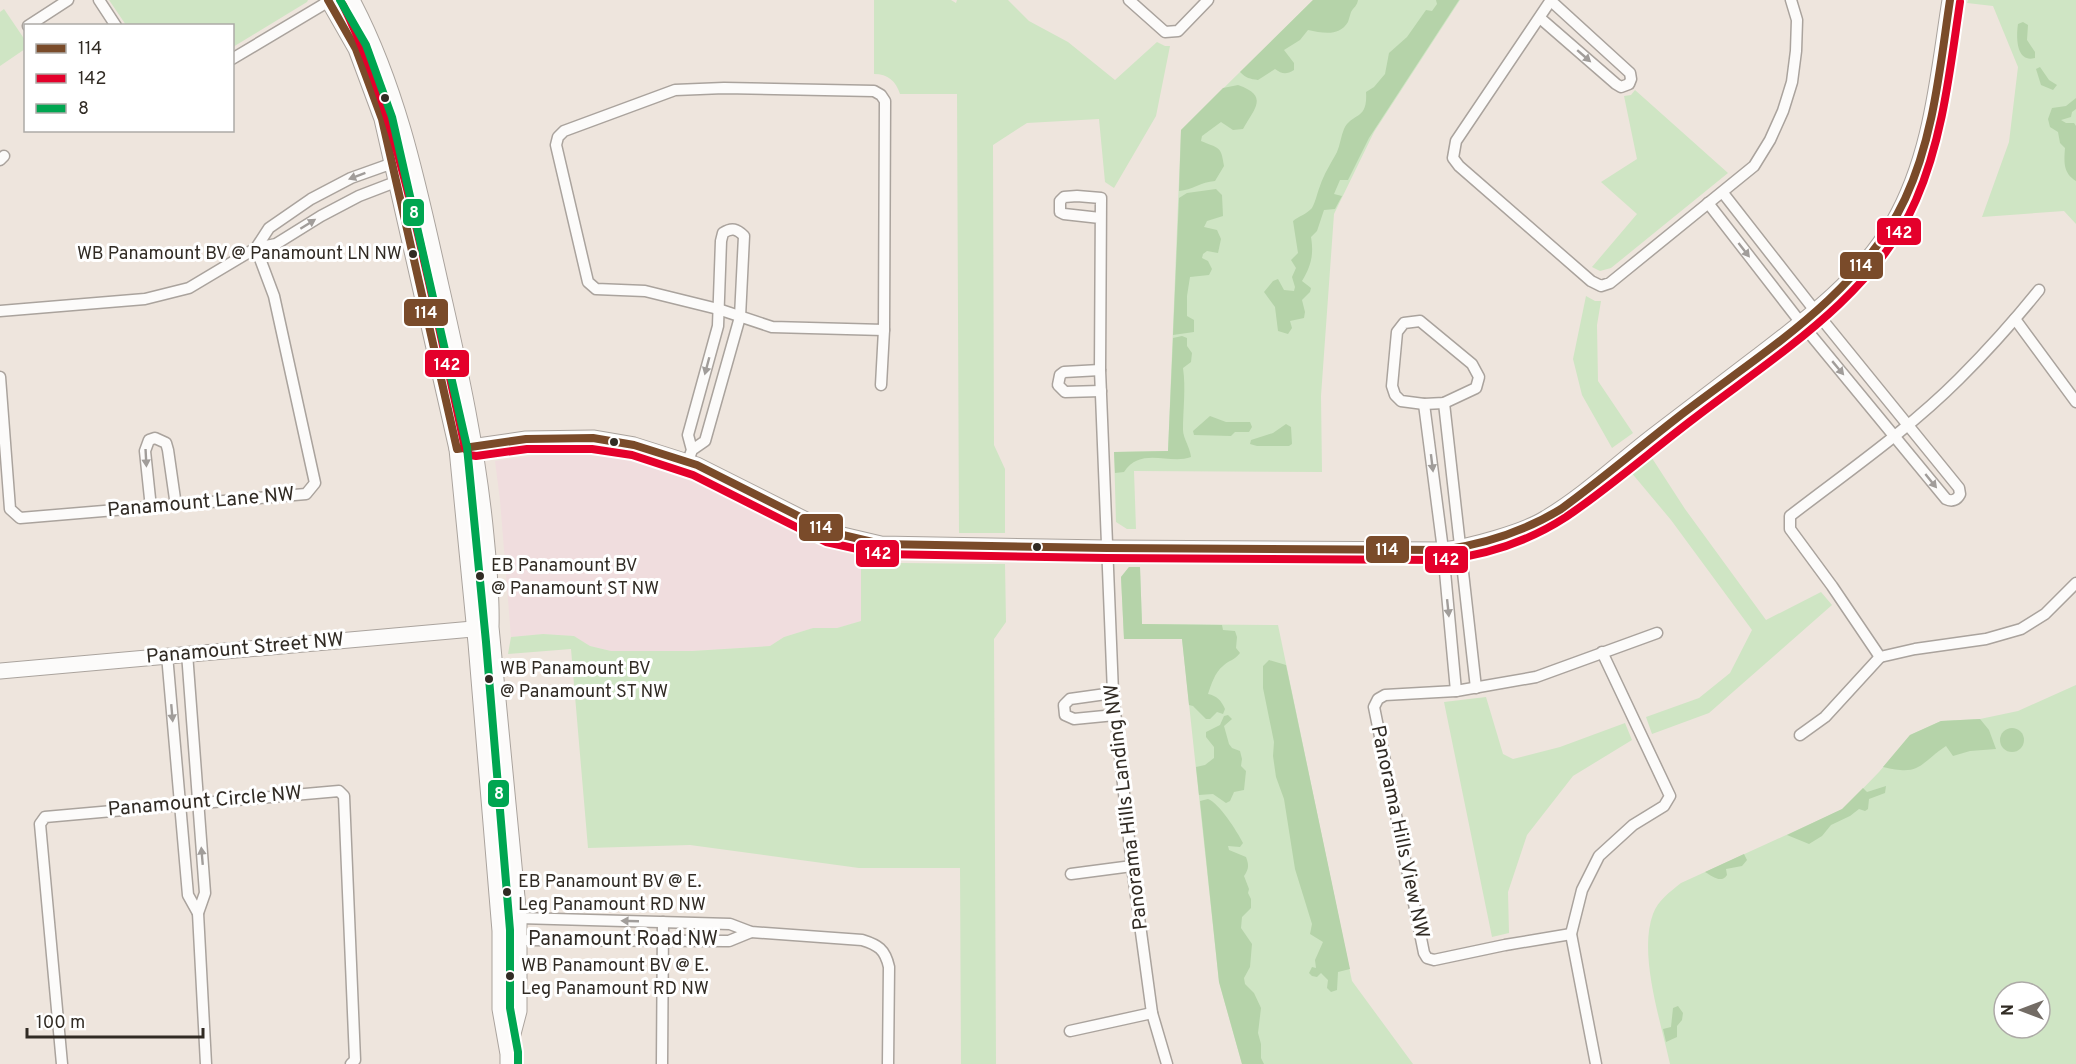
<svg xmlns="http://www.w3.org/2000/svg" width="2076" height="1064" viewBox="0 0 2076 1064" font-family="Overpass,sans-serif">
<rect width="100%" height="100%" fill="#eee5dd"/>
<path fill="#f0ddde" d="M550,454H585L625,459L668,472L706,487L813,543L861,558V621L837,628H813L784,637L770,646L690,651H611L590,646L574,636L542,634L511,637L500,500L495,461Z"/>
<g fill="#cfe5c4" fill-rule="evenodd">
<path d="M109,0H308L307,2L233,47L232,26L126,25Z"/>
<path d="M874,0H951L956,3L957,0H1008L1029,21L1068,42L1115,80L1157,42L1165,46H1170L1156,116L1114,188L1105,182L1099,119L1027,123L993,145L994,445L1005,469V533H959L957,94H900C896,81 888,74 874,74Z"/>
<path d="M1313,0H1460L1374,132L1334,214L1321,396L1322,472L1134,471L1136,529H1127L1116,522L1114,452L1168,451L1181,130Z"/>
<path d="M1968,0H2076V224L2064,211L1982,217L2009,142L2018,67L1993,6L1967,3Z"/>
<path d="M4,9L25,40V49L0,66V12Z"/>
<path d="M1635,90L1728,173L1611,268L1600,271L1592,267L1637,214L1601,182L1637,159L1624,96L1631,95Z"/>
<path d="M1586,296L1595,301H1601L1597,325L1598,381L1633,433L1612,448L1582,395L1573,359Z"/>
<path d="M1650,455L1685,509L1766,620L1821,592L1832,605L1709,713L1652,734L1646,717L1699,698L1730,673L1752,630L1671,520L1630,471Z"/>
<path d="M861,558L899,563L1005,564L1006,622L994,639L996,1064H961L960,868H859L690,845L588,848L571,649L508,654L511,637L543,634L574,636L590,646L611,651H692L770,646L784,637L813,628H837L861,621Z"/>
<path d="M1129,567H1140L1142,624L1278,625L1352,981L1413,1064H1242L1219,982L1182,639H1124L1121,577Z"/>
<path d="M2076,685V1064H1670C1661,1022 1638,954 1653,914C1658,900 1670,892 1681,883L1843,809L1879,772L1910,735L1941,721L1980,719L2018,711ZM2004,992H2040V1028H2004Z"/>
<path d="M1486,697L1503,754L1513,759L1560,747L1625,723L1632,740L1573,776L1527,835L1508,892L1509,933L1492,937L1444,702Z"/>
</g>
<g fill="#b5d3a9">
<path d="M1313,0H1358C1357,6 1354,7 1351,12C1350,15 1349,19 1348,22C1339,37 1323,33 1308,30L1300,40L1284,50L1294,63V70C1286,75 1282,74 1275,69L1258,80C1250,79 1246,78 1240,72Z"/>
<path d="M1436,0H1459L1369,138L1348,180H1340L1334,194L1342,196L1335,209L1324,210L1317,231L1311,237C1314,255 1311,266 1302,281L1311,288L1310,292L1302,300L1305,312L1304,318L1290,321L1292,328L1288,334L1278,331L1275,307L1264,292L1273,281L1278,279L1284,290L1294,291L1295,287L1292,277L1296,268L1291,260L1298,253L1293,221C1299,216 1307,214 1312,208C1316,201 1317,193 1320,186C1324,174 1331,163 1337,152C1340,145 1341,136 1344,129C1352,112 1368,121 1366,92L1374,87L1385,74L1389,53L1407,37L1426,10L1432,11L1437,4Z"/>
<path d="M2023,22L2028,25L2027,40L2035,52V58C2016,63 2016,37 2018,24Z"/>
<path d="M2040,67L2049,80L2057,85L2053,90L2041,85L2036,69Z"/>
<path d="M1238,85C1269,96 1255,108 1243,129L1233,130L1221,122L1202,136L1201,141C1219,149 1221,145 1224,166L1215,181C1201,182 1192,190 1179,191L1181,130L1223,88Z"/>
<path d="M2076,98V109L2072,112L2071,117L2061,120L2066,123H2074L2076,126V181C2063,173 2064,162 2065,148L2060,143L2058,132L2050,127L2048,119L2052,108L2066,106Z"/>
<path d="M1216,189L1222,195L1223,216L1207,221L1204,227L1217,230L1221,239L1218,253L1207,251L1203,254L1202,258L1208,261L1212,269L1209,275L1190,277L1187,296V316L1194,320V332L1173,335L1179,198L1187,193Z"/>
<path d="M1182,336L1187,338V346L1192,353L1191,362L1183,368C1186,389 1183,409 1183,430C1183,438 1190,447 1191,457C1169,465 1141,446 1124,472L1115,473L1114,452L1168,451L1173,338Z"/>
<path d="M1210,416L1226,422H1250L1252,427L1249,432H1235L1231,436L1194,435L1193,431Z"/>
<path d="M1286,424L1291,427L1292,444L1289,446H1257L1250,444L1251,440L1273,433Z"/>
<path d="M1129,567H1140L1142,624L1222,625L1223,630L1235,631L1237,637L1236,648L1240,653C1234,661 1229,660 1223,666C1215,672 1211,685 1208,694C1217,696 1221,700 1225,709L1223,714L1217,712L1210,719H1206L1193,706L1189,705L1182,639H1124L1121,577Z"/>
<path d="M1269,660L1286,665L1350,969L1338,972L1337,990L1331,992L1327,988L1328,980L1321,973L1317,977L1312,976L1309,973L1312,967L1316,968L1315,960L1323,942L1310,934L1312,924L1295,869L1284,799L1276,777L1273,756L1274,742L1263,688V666Z"/>
<path d="M1228,715L1232,719L1224,726L1229,744L1232,748L1240,751L1242,759L1241,766L1246,771L1244,790L1234,792L1230,801L1226,803L1213,794L1199,795L1196,767L1205,765L1214,758V747L1206,737V732L1220,725L1224,716Z"/>
<path d="M1980,719L1989,730L1996,749L1970,751L1953,756L1946,746C1918,765 1921,776 1883,767L1910,735L1941,721Z"/>
<circle cx="2012" cy="740" r="12"/>
<path d="M1886,786L1885,793L1869,799L1868,809L1865,811L1859,809L1850,816L1831,825L1822,836L1809,844L1787,835L1842,809L1863,788L1867,792Z"/>
<path d="M1208,799C1219,803 1237,831 1243,843L1240,847L1228,846L1229,850L1246,857C1249,865 1249,869 1244,876L1249,889L1248,893L1251,899V908L1242,917L1241,928L1252,944L1250,967L1244,978L1245,984L1254,993L1261,1008L1258,1033L1261,1044V1058L1264,1064H1242L1219,982L1200,801Z"/>
<path d="M1744,854L1747,860L1742,866L1726,869L1727,875C1721,884 1712,876 1705,872Z"/>
<path d="M1678,1006L1683,1013L1682,1020L1677,1026V1037L1666,1042L1663,1029L1671,1027L1673,1008Z"/>
</g>
<g fill="none" stroke-linecap="round" stroke-linejoin="round">
<defs>
<g id="street">
<path d="M99,0L116,26"/>
<path d="M1129,0L1165,32L1178,31L1208,0"/>
<path d="M1551,0L1456,141L1453,158L1459,166L1591,281L1601,286L1610,283L1754,166L1770,140L1783,111L1792,82L1796,51L1797,20L1791,0"/>
<path d="M1540,18L1616,84L1621,87L1629,84L1631,79L1630,73L1550,0"/>
<path d="M28,26L68,0"/>
<path d="M232,59L331,0"/>
<path d="M724,88L874,91L881,95L885,101L884,330L772,327L718,309L645,291L596,289L588,282L556,145L558,137L564,131L675,90Z"/>
<path d="M0,160L4,156"/>
<path d="M1708,203L1801,323L1946,499C1952,502 1957,500 1960,494L1959,488L1816,312L1723,193"/>
<path d="M1100,218L1064,214L1060,212V201L1064,197L1077,196L1101,198L1100,370L1113,693L1132,866L1152,1013L1167,1064"/>
<path d="M256,248L269,228L311,199L351,178L393,163L413,166"/>
<path d="M2039,290C2014,321 1987,351 1959,379C1908,430 1847,472 1790,516V529L1832,586L1880,657L1915,649L1986,639L2021,629L2045,614L2076,583"/>
<path d="M0,311L145,299L189,288L256,248L276,244L321,216L359,196L398,181L413,166"/>
<path d="M2015,319L2076,402"/>
<path d="M1420,321L1472,364L1479,377L1476,388L1444,403L1424,404L1401,401L1395,395L1392,386L1397,332L1404,323Z"/>
<path d="M1100,370L1064,372L1060,375L1058,385L1065,392L1101,391"/>
<path d="M0,377L10,509L20,518L306,494L315,483L274,296L256,248"/>
<path d="M881,385L884,330"/>
<path d="M1444,403L1476,688"/>
<path d="M1424,404L1443,550L1456,691"/>
<path d="M688,461L692,450L688,435L718,326L721,241L723,233C732,227 737,229 744,236L740,317L705,441L692,450"/>
<path d="M151,508L145,451L149,440L155,438L166,443L168,450L176,506"/>
<path d="M187,653L205,893L198,913L206,1064"/>
<path d="M167,655L188,895L198,913"/>
<path d="M1113,693L1070,699L1064,705L1065,715L1074,719L1115,715"/>
<path d="M1800,735L1825,717L1880,657"/>
<path d="M1071,874L1132,866"/>
<path d="M500,931L519,918L730,924L751,932L862,940C878,945 885,949 889,967L888,1064"/>
<path d="M500,931L519,940L729,941L751,932"/>
<path d="M1571,934L1505,945L1434,960L1427,958L1424,953L1374,707L1378,699L1385,695L1456,691L1536,677L1657,633"/>
<path d="M1070,1031L1152,1013"/>
<path d="M62,1064L40,824L45,817L339,791L344,796L355,1060L351,1064"/>
<path d="M662,1064L663,922"/>
<path d="M1596,1064L1571,934L1582,890L1599,856L1633,825L1664,806L1670,796L1602,652"/>
</g>
<g id="secondary">
<path d="M328,0L356,49L382,119L457,449L476,643L500,931V1009L508,1054V1064"/>
<path d="M352,0C399,89 419,188 441,286C460,369 478,451 486,536C489,567 492,596 491,627L519,918V1011L509,1049"/>
<path d="M457,449L526,439L593,438L634,445L697,465L830,532L881,544L1107,548L1443,550C1469,547 1524,532 1546,518C1586,494 1620,461 1657,433C1691,407 1725,381 1758,356C1808,318 1861,278 1893,223C1932,156 1938,75 1950,0"/>
<path d="M0,671L484,628"/>
</g>
</defs>
<use href="#street" stroke="#aaa39d" stroke-width="13"/>
<use href="#secondary" stroke="#aaa39d" stroke-width="17"/>
<use href="#street" stroke="#fcfbfa" stroke-width="10"/>
<use href="#secondary" stroke="#fcfbfa" stroke-width="15"/>
<defs>
<path id="bus-1" d="M328,0L356,49L382,119L457,449L526,439L593,438L634,445L697,465L830,532L881,544L1107,548L1443,550C1485,544 1525,531 1561,509C1604,478 1644,443 1686,411C1766,350 1861,293 1905,199C1934,137 1940,66 1950,0"/>
<path id="bus-2" d="M343,5C383,87 405,175 425,265C439,326 452,387 465,448L470,455L476,456L527,449H592L632,455L693,475L826,542L880,554L1107,558L1443,560C1487,555 1529,541 1566,517C1610,487 1650,452 1692,420C1772,358 1875,296 1916,200C1943,138 1950,69 1960,2"/>
<path id="bus-3" d="M340,0L366,45L392,117L467,447L486,642L510,930V1008L518,1052V1064"/>
</defs>
<use href="#bus-1" stroke="#fff" stroke-width="12"/>
<use href="#bus-2" stroke="#fff" stroke-width="12"/>
<use href="#bus-3" stroke="#fff" stroke-width="12"/>
<use href="#bus-1" stroke="#7a4b2a" stroke-width="8"/>
<use href="#bus-2" stroke="#e4002b" stroke-width="8"/>
<use href="#bus-3" stroke="#00a651" stroke-width="8"/>
</g>
<defs><path id="oneway-solid" d="M-6-.8H1V-3.2L6.5 0L1 3.2V.8H-6Z" transform="scale(1.5)"/></defs>
<g fill="#a19d9a">
<use href="#oneway-solid" transform="translate(1584 56) rotate(41)"/>
<use href="#oneway-solid" transform="translate(357 176) rotate(159)"/>
<use href="#oneway-solid" transform="translate(308 224) rotate(-32)"/>
<use href="#oneway-solid" transform="translate(1744 250) rotate(52)"/>
<use href="#oneway-solid" transform="translate(707 366) rotate(105)"/>
<use href="#oneway-solid" transform="translate(1838 368) rotate(50)"/>
<use href="#oneway-solid" transform="translate(146 458) rotate(87)"/>
<use href="#oneway-solid" transform="translate(1432 463) rotate(83)"/>
<use href="#oneway-solid" transform="translate(1931 481) rotate(51)"/>
<use href="#oneway-solid" transform="translate(1448 608) rotate(84)"/>
<use href="#oneway-solid" transform="translate(172 713) rotate(85)"/>
<use href="#oneway-solid" transform="translate(202 856) rotate(-95)"/>
<use href="#oneway-solid" transform="translate(630 921) rotate(-178)"/>
</g>
<g fill="#312b24" stroke="#fff" stroke-width="2">
<circle cx="385" cy="98" r="5"/>
<circle cx="413" cy="254" r="5"/>
<circle cx="614" cy="442" r="5"/>
<circle cx="1037" cy="547" r="5"/>
<circle cx="480" cy="576" r="5"/>
<circle cx="489" cy="679" r="5"/>
<circle cx="507" cy="892" r="5"/>
<circle cx="510" cy="976" r="5"/>
</g>
<g text-anchor="middle" dominant-baseline="central" stroke-width="6" stroke-linejoin="round" paint-order="stroke">
<g font-size="18" fill="#312b24" stroke="#fff" text-anchor="start">
<text x="402" y="254" text-anchor="end">WB Panamount BV @ Panamount LN NW</text>
<text x="491" y="566">EB Panamount BV<tspan x="491" dy="23">@ Panamount ST NW</tspan></text>
<text x="500" y="669">WB Panamount BV<tspan x="500" dy="23">@ Panamount ST NW</tspan></text>
<text x="518" y="882">EB Panamount BV @ E.<tspan x="518" dy="23">Leg Panamount RD NW</tspan></text>
<text x="521" y="966">WB Panamount BV @ E.<tspan x="521" dy="23">Leg Panamount RD NW</tspan></text>
</g>
<g font-size="20" fill="#312b24" stroke="#fff">
<text transform="translate(201 503) rotate(-5)">Panamount Lane NW</text>
<text transform="translate(245 649) rotate(-5)">Panamount Street NW</text>
<text transform="translate(205 802) rotate(-5)">Panamount Circle NW</text>
<text transform="translate(1127 807) rotate(-97)">Panorama Hills Landing NW</text>
<text transform="translate(1399 832) rotate(78)">Panorama Hills View NW</text>
<text x="623" y="940">Panamount Road NW</text>
</g>
</g>
<g stroke="#fff" stroke-width="2">
<rect x="402" y="198" width="23" height="29" rx="6" fill="#00a651"/>
<rect x="1876" y="217" width="46" height="29" rx="6" fill="#e4002b"/>
<rect x="1839" y="251" width="45" height="29" rx="6" fill="#7a4b2a"/>
<rect x="403" y="298" width="46" height="29" rx="6" fill="#7a4b2a"/>
<rect x="424" y="349" width="46" height="29" rx="6" fill="#e4002b"/>
<rect x="798" y="513" width="46" height="29" rx="6" fill="#7a4b2a"/>
<rect x="1365" y="535" width="45" height="29" rx="6" fill="#7a4b2a"/>
<rect x="855" y="539" width="45" height="29" rx="6" fill="#e4002b"/>
<rect x="1424" y="545" width="45" height="29" rx="6" fill="#e4002b"/>
<rect x="487" y="779" width="23" height="29" rx="6" fill="#00a651"/>
</g>
<g font-size="16" text-anchor="middle" font-weight="bold" fill="#fff">
<text x="414" y="218">8</text>
<text x="1899" y="238">142</text>
<text x="1861" y="271">114</text>
<text x="426" y="318">114</text>
<text x="447" y="370">142</text>
<text x="821" y="533">114</text>
<text x="1387" y="555">114</text>
<text x="878" y="559">142</text>
<text x="1446" y="565">142</text>
<text x="499" y="799">8</text>
</g>
<rect x="24" y="24" width="210" height="108" fill="#ffffff" stroke="#adaaa7" stroke-width="1.5"/>
<rect x="36" y="44" width="30" height="9" fill="#7a4b2a" stroke="#adaaa7" stroke-width="1.5"/>
<text x="78" y="54" font-size="18" fill="#312b24">114</text>
<rect x="36" y="74" width="30" height="9" fill="#e4002b" stroke="#adaaa7" stroke-width="1.5"/>
<text x="78" y="84" font-size="18" fill="#312b24">142</text>
<rect x="36" y="104" width="30" height="9" fill="#00a651" stroke="#adaaa7" stroke-width="1.5"/>
<text x="78" y="114" font-size="18" fill="#312b24">8</text>
<g transform="translate(2022 1010) rotate(270)"><circle r="28" fill="#ffffff" stroke="#adaaa7" stroke-width="1.5"/>
<path d="M0-4.5L10 22L0 15L-10 22Z" fill="#736c65"/>
<text y="-9" font-size="16" font-weight="bold" text-anchor="middle" fill="#312b24">N</text>
</g>
<path d="M27 1028v9h176v-9" fill="none" stroke="#312b24" stroke-width="3"/>
<text x="36" y="1028" font-size="18" fill="#312b24" stroke="#ffffff" stroke-width="4.5" paint-order="stroke">100 m</text>
</svg>
